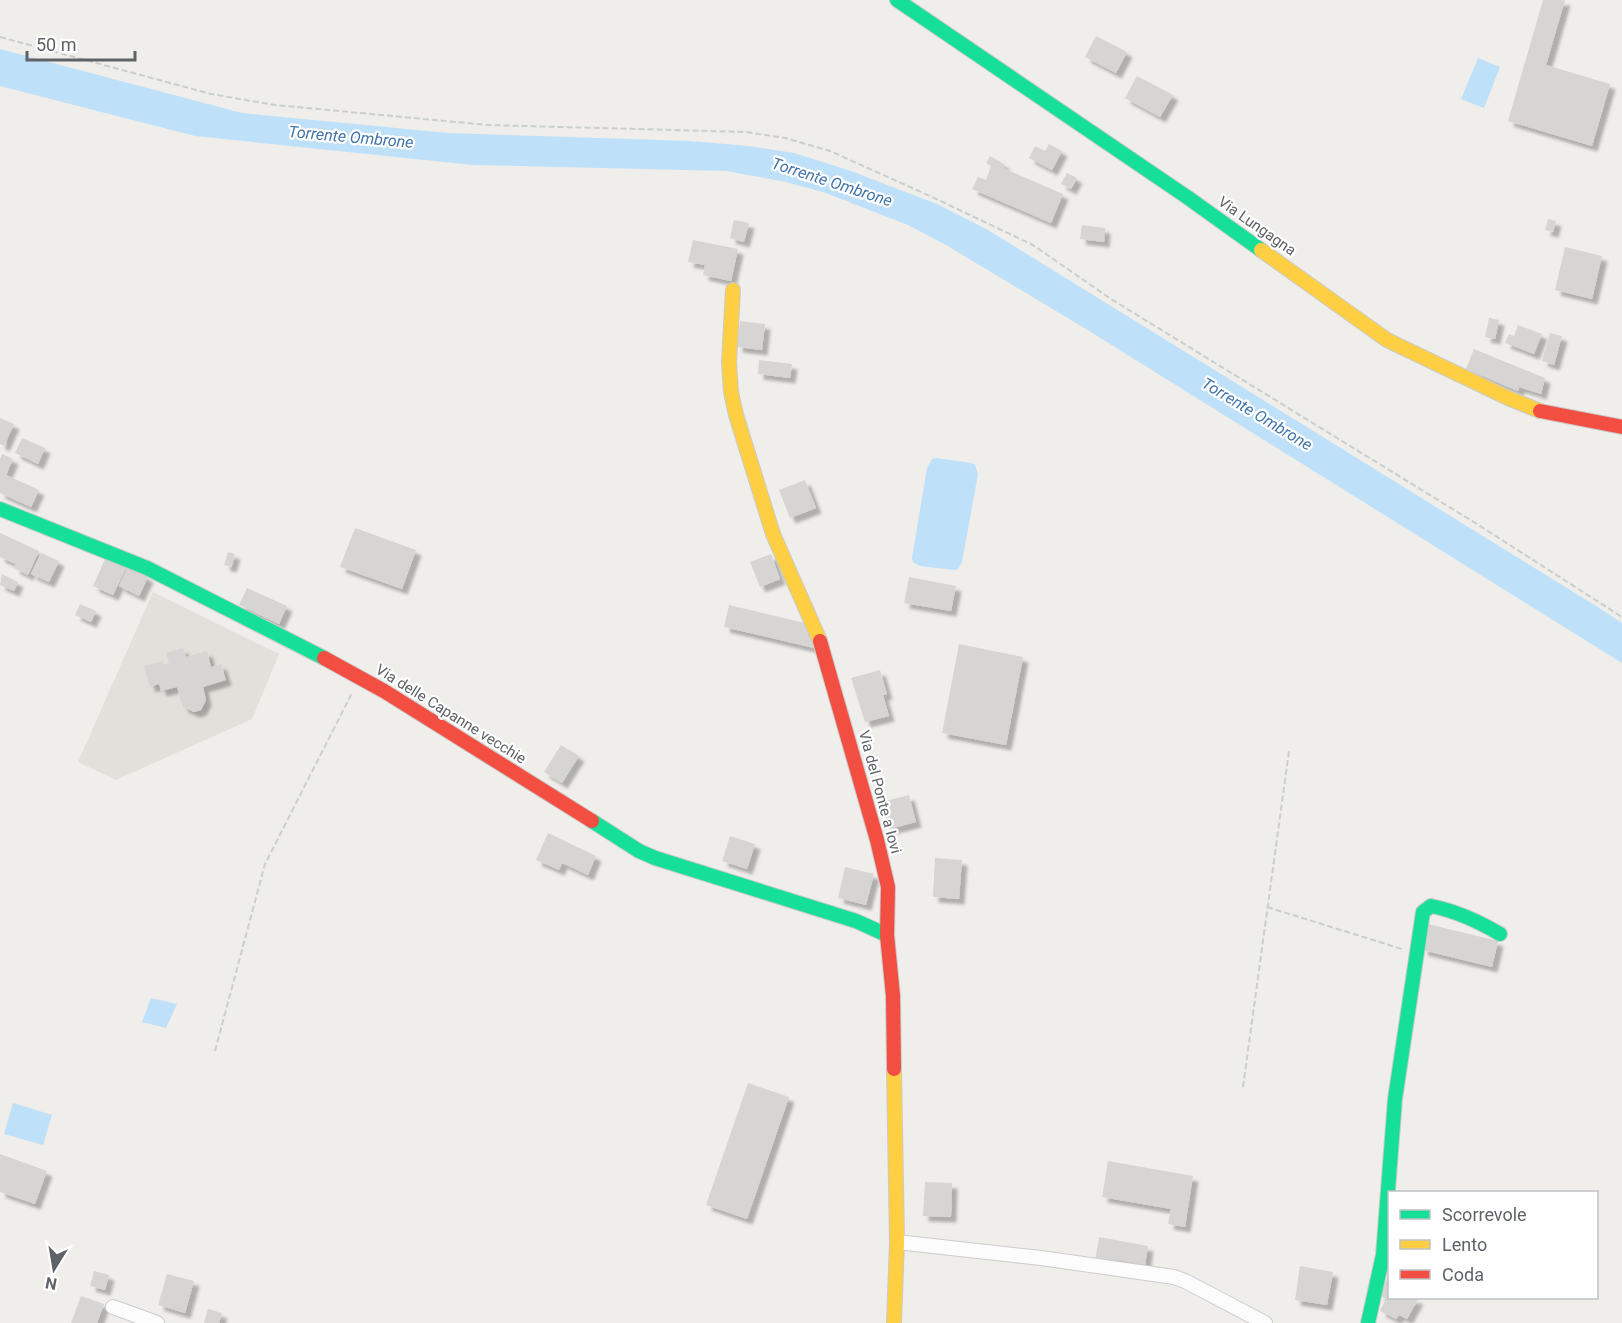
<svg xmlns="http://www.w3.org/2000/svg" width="1622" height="1323" viewBox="0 0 1622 1323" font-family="Roboto,sans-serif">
<defs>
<filter id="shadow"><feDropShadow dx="5.5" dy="5.5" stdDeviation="1.5" flood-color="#0004"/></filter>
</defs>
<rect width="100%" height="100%" fill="#efeeea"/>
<path fill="#e2e0da" d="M153,592L279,654L252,719L116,780L78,762Z"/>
<g fill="#bfe0f9">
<path d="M0,49L242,113L448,133L689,141L749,146L794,153L851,171L895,188L937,204L988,230L1601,609L1622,623V663L1086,329L946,245L908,225L823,192L786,182L727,171L473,165L195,136L0,86Z"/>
<path d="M1478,58L1500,67L1484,108L1461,99Z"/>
<path d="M936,458L971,463L975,465L978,474L962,562L958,569L954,570L920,566L913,562L912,558L927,468L932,459Z"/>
<path d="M151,998L177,1004L166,1028L142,1022Z"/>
<path d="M13,1103L52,1115L43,1145L4,1134Z"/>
</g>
<g fill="#d6d5d3" filter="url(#shadow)">
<path d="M1543,0H1565L1546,65L1610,84L1592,146L1508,121Z"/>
<path d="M1096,36L1127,52L1116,73L1085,57Z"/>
<path d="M1137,76L1173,95L1160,117L1125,98Z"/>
<path d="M1049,144L1062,151L1052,170L1029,158L1035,146L1045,151Z"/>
<path d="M990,156L1004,164L1003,168L1063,194L1051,223L972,189L978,177L986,180L991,166L986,163Z"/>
<path d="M1067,173L1077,178L1071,189L1061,184Z"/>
<path d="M1548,219L1556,221L1553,232L1545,230Z"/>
<path d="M734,220L749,223L744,242L730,238Z"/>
<path d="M1082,225L1105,228L1104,242L1080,239Z"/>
<path d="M693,240L738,249L731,281L703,275L705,265L688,262Z"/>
<path d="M1565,247L1602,256L1592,299L1555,290Z"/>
<path d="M1489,318L1499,320L1495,339L1485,337Z"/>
<path d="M740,321L765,324L762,350L737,347Z"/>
<path d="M1518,325L1542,334L1534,354L1505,343L1509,334L1514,336Z"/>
<path d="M1550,333L1562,336L1554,365L1542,361Z"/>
<path d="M1474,349L1545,378L1541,394L1519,387L1518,391L1466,369Z"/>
<path d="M759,360L792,364L790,378L758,374Z"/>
<path d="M0,418L14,424L4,446L0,444Z"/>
<path d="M22,438L45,448L38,464L15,453Z"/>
<path d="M2,454L13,459L6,475L39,490L31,507L0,493V459Z"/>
<path d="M805,480L816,508L790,518L779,490Z"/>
<path d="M355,528L416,550L402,589L340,567Z"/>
<path d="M0,533L39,551L28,575L14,568L16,564L0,557Z"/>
<path d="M228,552L235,554L231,567L224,565Z"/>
<path d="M41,553L59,561L49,582L31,574Z"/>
<path d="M771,554L780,579L760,587L750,562Z"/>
<path d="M106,557L127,566L113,595L93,586Z"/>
<path d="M128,567L148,577L139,596L119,586Z"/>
<path d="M2,574L18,582L14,591L0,585Z"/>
<path d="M909,577L956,586L951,611L904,603Z"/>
<path d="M247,588L287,606L279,624L239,605Z"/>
<path d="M80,604L96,611L91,622L75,615Z"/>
<path d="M729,605L809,624L814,648L724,627Z"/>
<path d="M959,644L1023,657L1006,745L942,733Z"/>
<path d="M183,648L186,657L207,651L211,667L221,664L226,680L203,687L206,700L201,710L194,712L183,707L177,687L161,691L159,684L150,687L144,666L163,661L164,664L169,663L166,653Z"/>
<path d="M880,670L887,694L883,695L889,716L865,722L851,678Z"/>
<path d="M561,745L579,756L562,783L544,772Z"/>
<path d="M909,795L916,822L889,829L882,802Z"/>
<path d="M548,833L596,856L588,875L562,863L559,870L536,860Z"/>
<path d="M730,836L755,844L747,869L722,861Z"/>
<path d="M935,858L962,860L959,899L933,897Z"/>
<path d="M845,867L874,874L866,905L838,898Z"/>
<path d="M1428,924L1498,941L1492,967L1422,950Z"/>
<path d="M748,1083L789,1097L747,1219L706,1205Z"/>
<path d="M0,1154L47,1171L35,1204L0,1192Z"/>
<path d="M1108,1161L1193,1176L1185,1227L1168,1224L1171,1209L1102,1197Z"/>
<path d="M925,1182L952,1183L951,1217L923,1216Z"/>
<path d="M1099,1237L1148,1246L1145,1265L1117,1260L1116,1264L1095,1261Z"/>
<path d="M1300,1266L1333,1272L1327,1305L1295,1300Z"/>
<path d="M94,1271L109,1275L105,1290L90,1286Z"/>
<path d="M167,1274L194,1281L185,1313L158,1305Z"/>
<path d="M1387,1279L1390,1280V1298H1414L1418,1299L1407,1319L1399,1315L1396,1319L1380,1311L1386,1299L1379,1295Z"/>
<path d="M81,1296L104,1304L97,1323H71Z"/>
<path d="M208,1309L222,1313L219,1323H204Z"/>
</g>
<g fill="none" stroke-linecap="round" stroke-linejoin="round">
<defs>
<g id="street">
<path d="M897,1242L1041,1258L1174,1277L1185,1281L1265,1323"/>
<path d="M113,1307L157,1323"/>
</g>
<g id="fast">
<path d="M897,0L1187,197L1261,250"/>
<path d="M0,509L147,568L324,658"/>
<path d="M592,821L639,851L655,858L856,921L887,935"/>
<path d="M1368,1323L1383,1255L1395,1099L1423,912L1431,906C1456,911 1478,921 1500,934"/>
</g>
<g id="slow">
<path d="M1261,250L1387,340L1508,398L1540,411"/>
<path d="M733,290L729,362L731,392L736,415L773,534L820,641"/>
<path d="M894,1323L897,1242L894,1069"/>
</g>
<g id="jam">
<path d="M1540,411L1622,427"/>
<path d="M820,641L877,840L888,887L887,935L893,996L894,1069"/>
<path d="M324,658L384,691L592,821"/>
</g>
</defs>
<use href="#street" stroke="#cbcccc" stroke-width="16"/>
<use href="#fast" stroke="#cacacb" stroke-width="16"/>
<use href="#slow" stroke="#cacacb" stroke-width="16"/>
<use href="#jam" stroke="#cacacb" stroke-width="16"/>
<g stroke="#cacfcc" stroke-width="2" stroke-dasharray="6 3" stroke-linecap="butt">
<path d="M0,37L211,94L275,105L488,125L746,132L785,138L830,151L930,196L1033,245L1111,299L1477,524L1622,617"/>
<path d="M1267,907L1402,949"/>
<path d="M215,1051L265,864L352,693"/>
<path d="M1243,1087L1289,751"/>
</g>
<use href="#street" stroke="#fdfcfc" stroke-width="14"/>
<use href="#fast" stroke="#16e098" stroke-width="14"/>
<use href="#slow" stroke="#ffcf43" stroke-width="14"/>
<use href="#jam" stroke="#f24e42" stroke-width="14"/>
</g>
<g text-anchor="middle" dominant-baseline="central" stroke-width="4.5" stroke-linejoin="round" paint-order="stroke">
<g font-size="15" fill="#5f6368" stroke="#fff">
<text transform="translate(1257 226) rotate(35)">Via Lungagna</text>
<text transform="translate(451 714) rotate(32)">Via delle Capanne vecchie</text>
<text transform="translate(880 792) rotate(75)">Via del Ponte a Iovi</text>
</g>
<g font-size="16" font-style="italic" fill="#4174aa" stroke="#fff">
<text transform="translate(351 137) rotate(5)">Torrente Ombrone</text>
<text transform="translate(832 182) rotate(18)">Torrente Ombrone</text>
<text transform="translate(1257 414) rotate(31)">Torrente Ombrone</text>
</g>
</g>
<rect x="1388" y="1191" width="210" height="108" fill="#ffffff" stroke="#bfc1c3" stroke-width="1.5"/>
<rect x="1400" y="1210" width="30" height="9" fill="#16e098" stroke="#bfc1c3" stroke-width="1.5"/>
<text x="1442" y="1221" font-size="18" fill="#5f6368">Scorrevole</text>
<rect x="1400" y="1240" width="30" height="9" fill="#ffcf43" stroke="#bfc1c3" stroke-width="1.5"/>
<text x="1442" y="1251" font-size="18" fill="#5f6368">Lento</text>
<rect x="1400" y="1270" width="30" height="9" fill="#f24e42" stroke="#bfc1c3" stroke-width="1.5"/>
<text x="1442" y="1281" font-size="18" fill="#5f6368">Coda</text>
<g transform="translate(54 1269) rotate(191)" stroke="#ffffff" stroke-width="4.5" paint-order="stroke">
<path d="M0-4.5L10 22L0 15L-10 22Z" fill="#5f6368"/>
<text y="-9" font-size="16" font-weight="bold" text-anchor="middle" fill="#5f6368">N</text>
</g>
<path d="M27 51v9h108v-9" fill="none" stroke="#5f6368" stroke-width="3"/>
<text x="36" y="51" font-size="18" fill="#5f6368" stroke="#ffffff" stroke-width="4.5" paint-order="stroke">50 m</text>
</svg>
